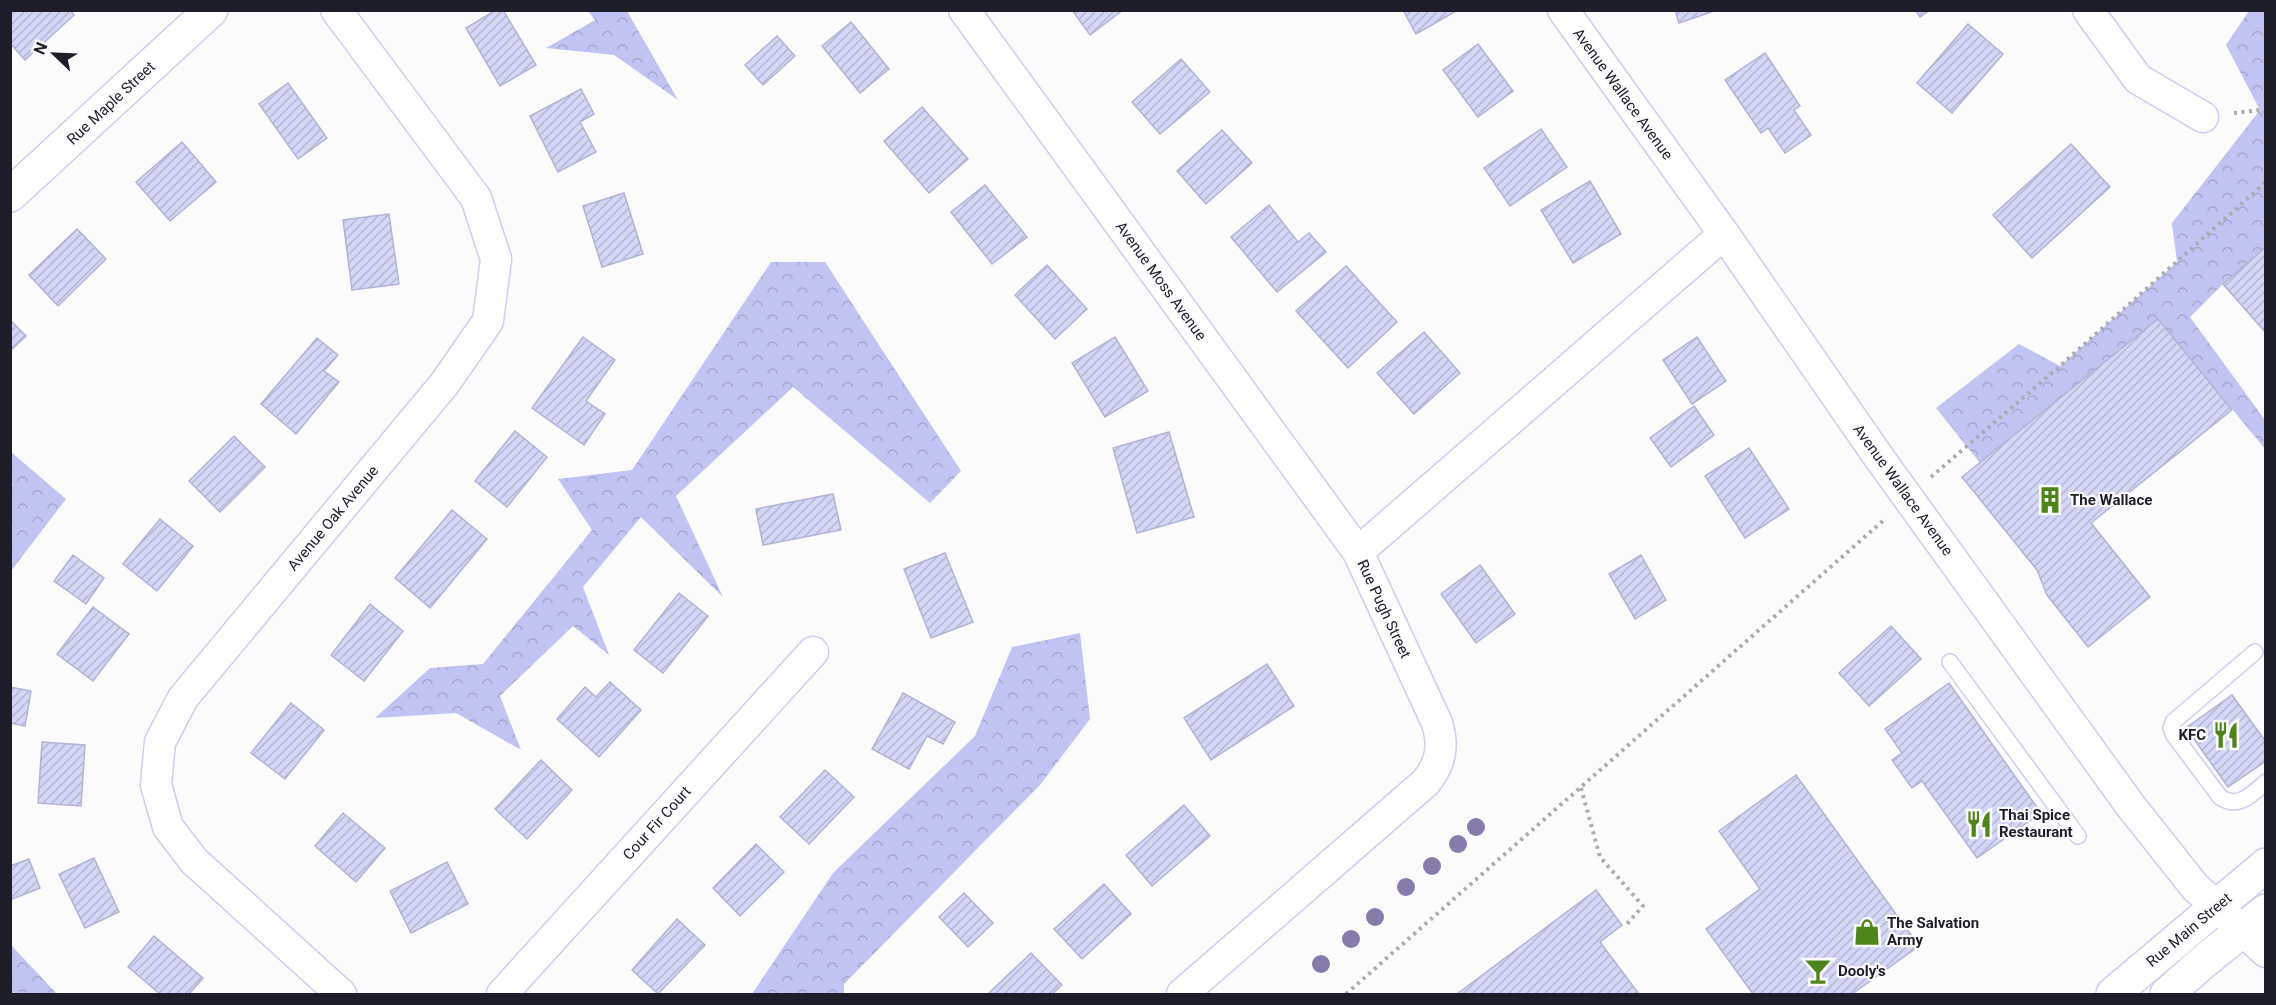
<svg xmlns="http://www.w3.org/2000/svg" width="2276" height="1005" viewBox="0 0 2276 1005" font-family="Roboto,sans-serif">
<defs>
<pattern id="forest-crowns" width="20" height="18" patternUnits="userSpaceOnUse" patternTransform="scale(1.5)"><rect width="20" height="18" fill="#c1c3f3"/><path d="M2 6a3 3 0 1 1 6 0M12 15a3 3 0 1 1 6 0" fill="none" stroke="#a5a7d0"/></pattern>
<pattern id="building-hatch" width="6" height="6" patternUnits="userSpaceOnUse" patternTransform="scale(1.5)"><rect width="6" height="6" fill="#d4d6f6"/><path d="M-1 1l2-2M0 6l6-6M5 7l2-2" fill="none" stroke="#b6b7d3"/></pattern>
</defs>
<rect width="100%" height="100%" fill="#fbfbfb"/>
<g fill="url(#forest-crowns)">
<path d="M588,11H627L678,100L614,55L546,48L595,20Z"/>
<path d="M2249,11H2265V247L2223,284L2190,317L2265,420V449L2158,319L1980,463L1936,408L2019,344L2060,366L2177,262L2172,223L2260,110L2226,45Z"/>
<path d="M771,262H825L961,471L930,503L793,387L676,496L723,597L641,517L583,587L609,655L573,626L500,696L521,750L456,713L375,718L430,668L483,664L592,530L558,479L632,470Z"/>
<path d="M11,452L66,499L11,571L10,488L13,485L11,481Z"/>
<path d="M1080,633L1090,719L1040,785L844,984V994H752L833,873L975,736L1012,647Z"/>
<path d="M11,945L57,994H11Z"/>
</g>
<g fill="url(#building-hatch)" stroke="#b2b4d6" stroke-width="1.5">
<path d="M10,10H70L74,15L25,60L10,43Z"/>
<path d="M496,10H503L536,65L500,86L466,28Z"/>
<path d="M1072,10H1123L1090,35Z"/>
<path d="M1403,10H1456V11L1416,34Z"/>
<path d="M1675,10H1717L1679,23Z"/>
<path d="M1915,10H1930L1920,17Z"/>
<path d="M851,22L889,69L860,93L822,46Z"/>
<path d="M1968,24L2003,54L1952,113L1917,83Z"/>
<path d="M777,36L795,56L763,85L745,65Z"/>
<path d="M1478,44L1513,91L1478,117L1443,70Z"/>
<path d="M1765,53L1800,106L1794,110L1811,135L1785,153L1768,128L1761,133L1725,80Z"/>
<path d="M1181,59L1210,92L1160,134L1132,102Z"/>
<path d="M288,83L327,138L298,159L259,104Z"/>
<path d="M581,89L594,114L580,122L596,152L558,172L530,116Z"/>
<path d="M922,107L968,159L929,193L884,141Z"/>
<path d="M1541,129L1567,167L1510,206L1484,168Z"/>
<path d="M1222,130L1252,163L1206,204L1177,171Z"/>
<path d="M182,142L216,182L170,221L136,182Z"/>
<path d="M2071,144L2110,187L2032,258L1993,215Z"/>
<path d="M1590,181L1621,234L1573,263L1541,210Z"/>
<path d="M985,185L1027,237L992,264L951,212Z"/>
<path d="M624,193L643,254L602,267L583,206Z"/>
<path d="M1269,205L1298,242L1309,233L1326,252L1277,292L1231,237Z"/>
<path d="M389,214L399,284L352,290L343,220Z"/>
<path d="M77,229L106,259L58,306L29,275Z"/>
<path d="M2266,247V333L2223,284Z"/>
<path d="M1047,265L1087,309L1055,339L1015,295Z"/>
<path d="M1346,266L1397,322L1348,368L1296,311Z"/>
<path d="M2158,319L2232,410L2091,523L2150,597L2088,647L2047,595L2037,570L1962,477Z"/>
<path d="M10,320L26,336L10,351Z"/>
<path d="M1424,332L1460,373L1414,414L1377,373Z"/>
<path d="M583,337L615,360L586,401L605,414L584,445L532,408Z"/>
<path d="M1115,337L1148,391L1105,417L1072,363Z"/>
<path d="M1697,337L1726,381L1692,404L1663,360Z"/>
<path d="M317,338L338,355L324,371L339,382L296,434L261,404Z"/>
<path d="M1694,406L1714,435L1671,467L1650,438Z"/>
<path d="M515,431L547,457L507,507L475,481Z"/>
<path d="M1169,432L1194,517L1137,533L1113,448Z"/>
<path d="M234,436L265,467L220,512L189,481Z"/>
<path d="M1749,448L1789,509L1745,538L1705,476Z"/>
<path d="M833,494L841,530L763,545L756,509Z"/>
<path d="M452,510L487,539L430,608L395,578Z"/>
<path d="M160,519L193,546L157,591L123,564Z"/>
<path d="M945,553L973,622L931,638L904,569Z"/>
<path d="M73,555L104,578L86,604L54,581Z"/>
<path d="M1641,555L1666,600L1635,619L1609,574Z"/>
<path d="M1480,565L1515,614L1476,643L1441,594Z"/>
<path d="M679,593L708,616L663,673L634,650Z"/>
<path d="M370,604L403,631L364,681L331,655Z"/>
<path d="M93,607L129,634L93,681L57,654Z"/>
<path d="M1891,626L1921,659L1869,706L1839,673Z"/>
<path d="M1267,664L1294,706L1211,760L1184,718Z"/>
<path d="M610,682L641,710L599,757L557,719L585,687L596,697Z"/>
<path d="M1949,683L2041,813L1977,858L1922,781L1912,788L1892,760L1902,753L1885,729Z"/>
<path d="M10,687L31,691L25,726L10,723Z"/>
<path d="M903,693L955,722L943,744L927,736L909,769L872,749Z"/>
<path d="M2232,695L2266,742V761L2228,787L2186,728Z"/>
<path d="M291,703L324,730L285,779L251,753Z"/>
<path d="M42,742L85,745L81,806L38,803Z"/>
<path d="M541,760L572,790L527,839L495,809Z"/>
<path d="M825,770L854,797L809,844L780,817Z"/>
<path d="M1796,775L1919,946L1852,994H1753L1706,929L1760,889L1719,831Z"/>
<path d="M1184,805L1210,836L1152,886L1126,855Z"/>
<path d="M343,813L385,848L356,882L315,846Z"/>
<path d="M756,844L784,872L740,916L713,888Z"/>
<path d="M94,858L119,912L85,928L59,874Z"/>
<path d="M29,859L40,888L10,900V866Z"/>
<path d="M447,862L468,904L411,933L390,891Z"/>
<path d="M1104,884L1131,914L1082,959L1054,929Z"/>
<path d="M1596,890L1622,925L1600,942L1639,994H1457Z"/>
<path d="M964,893L993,923L968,947L939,917Z"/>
<path d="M677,919L705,945L658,994L632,970Z"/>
<path d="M154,936L203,978L189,994H160L128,967Z"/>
<path d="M1031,953L1062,985L1052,994H988Z"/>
</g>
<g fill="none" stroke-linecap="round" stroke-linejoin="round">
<defs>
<g id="service">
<path d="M2255,652L2173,722L2171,728L2173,734L2220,797C2238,810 2252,794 2266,782"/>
<path d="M1950,662L2078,836"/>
</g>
<g id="minor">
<path d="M336,10L476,198L496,259L488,321L445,383L183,698L160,742L156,785L168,827L194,861L341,994"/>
<path d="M964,10L1358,552"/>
<path d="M1563,10L1724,234L1880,459L2130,805L2195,887L2266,952"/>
<path d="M2088,10L2138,79L2203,117"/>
<path d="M502,994L813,652"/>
<path d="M1182,994L1426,782C1441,763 1444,746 1437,723L1358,552L1724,234"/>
</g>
<path id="tertiary" d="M10,195L211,10"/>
<g id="secondary">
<path d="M2113,994L2266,865"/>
<path d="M2167,994L2202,963L2266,911"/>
</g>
</defs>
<use href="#service" stroke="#cccef1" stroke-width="18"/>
<use href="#minor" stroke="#cccef1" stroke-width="33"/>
<use href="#tertiary" stroke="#cccef1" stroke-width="36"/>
<use href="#secondary" stroke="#cccef1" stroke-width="36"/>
<g stroke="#ababb0" stroke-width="4" stroke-dasharray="3 4.5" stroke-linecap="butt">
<path d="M2234,113L2260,110L2266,112"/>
<path d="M1931,477L2060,366L2266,182"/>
<path d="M1581,788L1600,857L1643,906L1626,925"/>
<path d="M1346,994L1885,519"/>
</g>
<use href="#service" stroke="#fff" stroke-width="15"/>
<use href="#minor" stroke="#fff" stroke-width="30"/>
<use href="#tertiary" stroke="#fff" stroke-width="33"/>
<use href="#secondary" stroke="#fff" stroke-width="33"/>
</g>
<g fill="#877bac">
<circle cx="1476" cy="827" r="9"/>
<circle cx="1458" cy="844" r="9"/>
<circle cx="1432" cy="866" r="9"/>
<circle cx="1406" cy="887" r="9"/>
<circle cx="1375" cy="917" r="9"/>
<circle cx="1351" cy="939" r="9"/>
<circle cx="1321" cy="964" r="9"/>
</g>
<defs>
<symbol id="building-bare" viewBox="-9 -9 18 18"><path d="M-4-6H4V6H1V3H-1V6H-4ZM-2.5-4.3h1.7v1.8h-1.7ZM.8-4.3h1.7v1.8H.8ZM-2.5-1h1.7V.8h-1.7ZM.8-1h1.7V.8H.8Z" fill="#4e841c" stroke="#fbfbfb" stroke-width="2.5" paint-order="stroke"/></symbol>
<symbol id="restaurant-bare" viewBox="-9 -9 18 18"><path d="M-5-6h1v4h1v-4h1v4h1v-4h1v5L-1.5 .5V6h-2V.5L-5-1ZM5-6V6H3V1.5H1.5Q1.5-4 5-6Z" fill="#4e841c" stroke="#fbfbfb" stroke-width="2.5" paint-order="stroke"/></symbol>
<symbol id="shop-bare" viewBox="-9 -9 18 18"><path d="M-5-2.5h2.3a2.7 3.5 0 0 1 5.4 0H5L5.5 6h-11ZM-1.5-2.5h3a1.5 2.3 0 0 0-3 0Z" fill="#4e841c" stroke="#fbfbfb" stroke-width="2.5" paint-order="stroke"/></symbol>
<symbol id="bar-bare" viewBox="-9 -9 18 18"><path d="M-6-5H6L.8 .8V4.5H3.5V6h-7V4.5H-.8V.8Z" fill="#4e841c" stroke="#fbfbfb" stroke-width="2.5" paint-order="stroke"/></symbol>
</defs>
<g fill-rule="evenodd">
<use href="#building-bare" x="2031" y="481" width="38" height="38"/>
<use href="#restaurant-bare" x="2207" y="716" width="38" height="38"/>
<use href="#restaurant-bare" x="1960" y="805" width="38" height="38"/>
<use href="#shop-bare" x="1848" y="913" width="38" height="38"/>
<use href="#bar-bare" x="1799" y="952" width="38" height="38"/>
</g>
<g text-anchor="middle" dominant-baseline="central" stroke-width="4.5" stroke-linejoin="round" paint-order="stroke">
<g font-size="15" fill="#1e1e2b" stroke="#fbfbfb">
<text transform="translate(1623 94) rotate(54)">Avenue Wallace Avenue</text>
<text transform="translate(111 103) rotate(-43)">Rue Maple Street</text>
<text transform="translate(1161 281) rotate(54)">Avenue Moss Avenue</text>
<text transform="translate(1903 490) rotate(54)">Avenue Wallace Avenue</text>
<text transform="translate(333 518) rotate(-50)">Avenue Oak Avenue</text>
<text transform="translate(1384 609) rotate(65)">Rue Pugh Street</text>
<text transform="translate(657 823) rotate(-48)">Cour Fir Court</text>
<text transform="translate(2189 930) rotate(-40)">Rue Main Street</text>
</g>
<g font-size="15" font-weight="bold" fill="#1e1e2b" stroke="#fbfbfb" text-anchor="start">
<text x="2070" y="500">The Wallace</text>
<text x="2206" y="735" text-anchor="end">KFC</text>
<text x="1999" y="815">Thai Spice<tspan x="1999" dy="17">Restaurant</tspan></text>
<text x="1887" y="923">The Salvation<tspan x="1887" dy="17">Army</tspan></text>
<text x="1838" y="971">Dooly's</text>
</g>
</g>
<rect width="2276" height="1005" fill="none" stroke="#1e1e2b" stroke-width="24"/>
<g transform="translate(54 54) rotate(293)" stroke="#fbfbfb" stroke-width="4.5" paint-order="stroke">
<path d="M0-4.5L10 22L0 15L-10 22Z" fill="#1e1e2b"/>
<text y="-9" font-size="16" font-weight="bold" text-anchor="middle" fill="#1e1e2b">N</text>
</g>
</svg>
